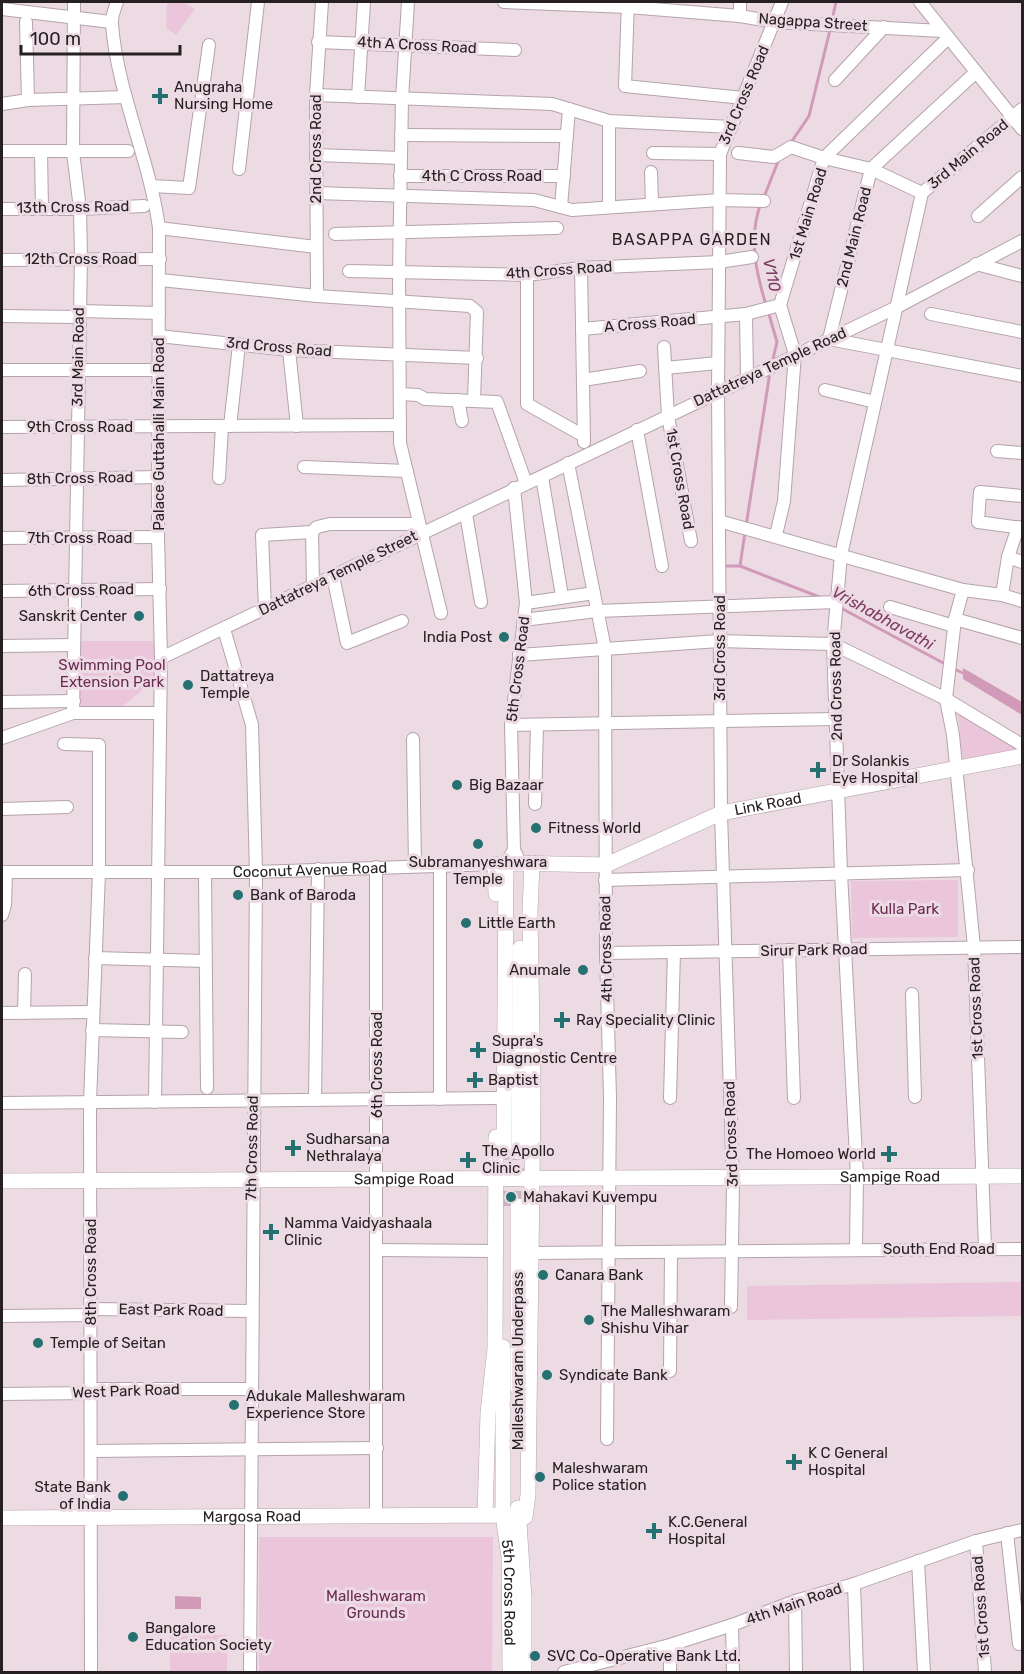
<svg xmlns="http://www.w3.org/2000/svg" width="1024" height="1674" viewBox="0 0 1024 1674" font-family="Rubik,sans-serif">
<rect width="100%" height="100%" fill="#eddbe4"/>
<g fill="#ebc5d9">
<path d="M167,2H184L195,9L176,35L166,28Z"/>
<path d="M80,641H155V679L122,707H80Z"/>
<path d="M958,714L1022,747V748L963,761Z"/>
<path d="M958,880V937L852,938L851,881Z"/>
<path d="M1022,1282V1316L747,1320V1286Z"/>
<path d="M259,1537H493L492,1672H259Z"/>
<rect x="170" y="1635" width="57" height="37"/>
</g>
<g fill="#d19ab8">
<path d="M963,668L1022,702V715L963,679Z"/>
<path d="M175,1596L201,1597V1609H175Z"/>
</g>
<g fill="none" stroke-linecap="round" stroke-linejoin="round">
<g stroke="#d19ab8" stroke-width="3">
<path d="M832,20L836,2"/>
<path d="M790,144L809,116L830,30"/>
<path d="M764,197L779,159"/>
<path d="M761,203C748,237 756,272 766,305"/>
<path d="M768,311L777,342L772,363"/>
<path d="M746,526L770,372"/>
<path d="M725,566H740L822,598"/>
<path d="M740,566L745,532"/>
<path d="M839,607L947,665"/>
<path d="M952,668L965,674"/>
</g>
<g stroke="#c5b6bd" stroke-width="15" stroke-dasharray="15 8" stroke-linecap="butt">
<path d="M504,1206V1151"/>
<path d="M518,1206L519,1152"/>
</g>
<defs>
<g id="minor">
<path d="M117,2C115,8 111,17 112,24C117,92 150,160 159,228L158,537L161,658L155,1102"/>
<path d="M408,2L402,99L399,272L400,443L441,613"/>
<path d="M504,2L628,7L740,16L775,22L942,31"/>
<path d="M628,2L625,86L743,98"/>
<path d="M740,2V16"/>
<path d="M920,2L1022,129"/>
<path d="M2,9L111,22"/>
<path d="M26,22L28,100"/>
<path d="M318,42L515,50"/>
<path d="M976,72L871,169L829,339L1022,376"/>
<path d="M835,80L884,27"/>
<path d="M316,95L552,104L609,121L732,127"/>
<path d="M358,97L364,2"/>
<path d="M2,104L28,100L126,97"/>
<path d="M609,121V207"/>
<path d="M401,135L567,136"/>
<path d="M2,151H128"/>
<path d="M41,151L42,209"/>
<path d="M653,153L720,154"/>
<path d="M738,153L774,157L791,147L824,158L871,169L922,193"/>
<path d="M316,155L401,158"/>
<path d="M239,169L258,2"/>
<path d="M651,172L652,204"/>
<path d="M400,176H564"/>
<path d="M151,186L189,188L209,45"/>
<path d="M316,193L534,200L572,210L720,200L764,201"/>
<path d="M561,207L569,109"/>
<path d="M2,209H80L144,206"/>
<path d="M978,216L1022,177"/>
<path d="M159,228L316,247"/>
<path d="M335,234L557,228"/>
<path d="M2,260L160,259"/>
<path d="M976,264L1022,276"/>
<path d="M581,268L584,442"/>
<path d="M349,271L527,275L581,268L719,262L752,257"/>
<path d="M527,275V404L584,436"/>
<path d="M160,280L317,296L470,306L477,312L474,401"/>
<path d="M317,296L316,95L322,2"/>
<path d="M79,311L159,313"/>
<path d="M931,314L1022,332"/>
<path d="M2,316L78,317"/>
<path d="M582,329L746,314"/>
<path d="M159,336L289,350L477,358"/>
<path d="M664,347L668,416L691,541"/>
<path d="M289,350L297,426"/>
<path d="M665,368L718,363"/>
<path d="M2,370H158"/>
<path d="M747,377L746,314L780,305L824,158L948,38"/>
<path d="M583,380L640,371"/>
<path d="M825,390L875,402"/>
<path d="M400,394L418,395L425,399L497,402L526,483"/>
<path d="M458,400L462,421"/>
<path d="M230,426L239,345"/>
<path d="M2,427L400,425"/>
<path d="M637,430L662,566"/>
<path d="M997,451L1022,453"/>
<path d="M568,463L605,649L606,953L610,1097L607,1439"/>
<path d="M304,467L407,471"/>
<path d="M542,477L561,590"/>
<path d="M219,478L222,426"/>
<path d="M2,480L158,477"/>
<path d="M514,488L526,603L511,725L514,850L517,856"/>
<path d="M1022,496L980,492L978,522L1022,528"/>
<path d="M466,514L481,602"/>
<path d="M719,521L963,590L955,619L946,699L953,735L974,947L985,1248"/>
<path d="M312,532L313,585"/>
<path d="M776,535L784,501L795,354L780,305"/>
<path d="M2,538L158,537"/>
<path d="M1008,557L1022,562"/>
<path d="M333,576L347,643L402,621"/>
<path d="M963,590L1002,595L1022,601"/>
<path d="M2,591L160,589"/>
<path d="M1002,595L1008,557L1018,527"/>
<path d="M526,603L594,593"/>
<path d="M890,607L954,626"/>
<path d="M265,609L262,535L312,532L317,527L330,524H419"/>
<path d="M955,619L1022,638"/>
<path d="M523,620L597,611L837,602"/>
<path d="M224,629L252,725L256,872L250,1672"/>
<path d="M2,646L74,645"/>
<path d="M519,655L719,641L833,644L946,699L1022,745"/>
<path d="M161,658L895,308L1022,241"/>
<path d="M2,702L74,701"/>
<path d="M73,713L81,257L80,209L73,152L74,2"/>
<path d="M511,725L836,719"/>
<path d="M2,738L73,713H159"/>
<path d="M413,739L415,866"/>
<path d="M64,744L99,745V872L90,1102L91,1672"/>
<path d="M535,804L537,725"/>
<path d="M2,809L67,807"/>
<path d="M376,867V1515"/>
<path id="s1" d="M2,872H256L495,864L506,863L514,850"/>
<path d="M205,873L207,1088"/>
<path d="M605,880L968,870"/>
<path d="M2,915L5,905L6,872"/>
<path d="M789,950L794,1098"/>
<path d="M606,953L1022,947"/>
<path d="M95,958L205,961"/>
<path d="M912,994L915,1097"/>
<path d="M2,1013L93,1012"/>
<path d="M24,1013L25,974"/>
<path d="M92,1030L182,1032"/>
<path d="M670,1098L674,952"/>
<path d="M440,1099V865"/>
<path d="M315,1100L318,869"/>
<path d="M2,1103L497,1098"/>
<path d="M856,1249L857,1176L841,873L833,644L841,555L922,193L1022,109"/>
<path d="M377,1250L495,1251"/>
<path d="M530,1253L1022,1249"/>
<path d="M731,1307L733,1185L721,813L718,391L720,154L782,2"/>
<path d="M91,1309L251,1311"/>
<path d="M2,1316L92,1315"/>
<path d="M670,1371L671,1252"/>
<path d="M2,1394L91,1393L98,1389H251"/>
<path d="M92,1451L377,1448"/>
<path d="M1007,1533L1019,1644"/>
<path d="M976,1541L985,1672"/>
<path d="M918,1561L924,1672"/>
<path d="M854,1584L857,1672"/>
<path d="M795,1601L796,1672"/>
<path d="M732,1625L733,1672"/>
<path d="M670,1645V1672"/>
<path d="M564,1672L670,1645L732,1625L795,1601L854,1584L976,1541L1022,1530"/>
</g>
<g id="major">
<path d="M495,864L496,894"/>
<path id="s2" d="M504,1151L506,863L606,865L721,813L1022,756"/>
<path d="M519,1152L520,948"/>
<path id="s3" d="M2,1181L1022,1176"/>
<path id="s4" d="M503,1347V1515L509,1557L510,1672"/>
<path d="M518,1388V1206"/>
<path d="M518,1508L524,1598V1672"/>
<path d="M485,1515L488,1413L495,1348L496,1137"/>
<path id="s5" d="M2,1518L503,1515L525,1517L528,1495L533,1098L530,912L532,863"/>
</g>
</defs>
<use href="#minor" stroke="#b4a3ac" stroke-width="14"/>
<use href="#major" stroke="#b4a3ac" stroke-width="16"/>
<use href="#minor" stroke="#fff" stroke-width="12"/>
<use href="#major" stroke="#fff" stroke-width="15"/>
</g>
<g fill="#257071" stroke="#eddbe4" stroke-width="2">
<path d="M157 87h6v6h6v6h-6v6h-6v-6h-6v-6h6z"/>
<circle cx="139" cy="616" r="6"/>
<circle cx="504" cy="637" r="6"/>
<circle cx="188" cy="685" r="6"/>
<path d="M815 761h6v6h6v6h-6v6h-6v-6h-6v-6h6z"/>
<circle cx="457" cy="785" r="6"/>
<circle cx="536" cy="828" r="6"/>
<circle cx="478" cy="844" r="6"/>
<circle cx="238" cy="895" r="6"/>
<circle cx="466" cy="923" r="6"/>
<circle cx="583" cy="970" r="6"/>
<path d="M559 1011h6v6h6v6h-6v6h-6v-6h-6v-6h6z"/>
<path d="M475 1041h6v6h6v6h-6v6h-6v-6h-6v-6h6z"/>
<path d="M472 1071h6v6h6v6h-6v6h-6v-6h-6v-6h6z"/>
<path d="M290 1139h6v6h6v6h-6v6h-6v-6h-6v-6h6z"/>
<path d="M886 1145h6v6h6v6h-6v6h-6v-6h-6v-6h6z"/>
<path d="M465 1151h6v6h6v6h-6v6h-6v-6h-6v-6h6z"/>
<circle cx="511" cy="1197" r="6"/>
<path d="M268 1223h6v6h6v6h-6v6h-6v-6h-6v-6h6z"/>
<circle cx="543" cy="1275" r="6"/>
<circle cx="589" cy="1320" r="6"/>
<circle cx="38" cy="1343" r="6"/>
<circle cx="547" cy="1375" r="6"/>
<circle cx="234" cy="1405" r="6"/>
<path d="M791 1453h6v6h6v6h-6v6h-6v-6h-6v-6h6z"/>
<circle cx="540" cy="1477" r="6"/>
<circle cx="123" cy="1496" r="6"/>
<path d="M651 1522h6v6h6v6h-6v6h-6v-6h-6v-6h6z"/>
<circle cx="133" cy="1637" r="6"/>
<circle cx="535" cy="1656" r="6"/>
</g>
<g text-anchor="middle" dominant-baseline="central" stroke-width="6" stroke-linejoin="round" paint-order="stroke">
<g font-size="15" fill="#262023" stroke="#eddbe4">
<text transform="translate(813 22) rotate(4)">Nagappa Street</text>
<text transform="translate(417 45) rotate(3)">4th A Cross Road</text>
<text transform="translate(744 95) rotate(-67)">3rd Cross Road</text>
<text transform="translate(316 149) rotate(-90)">2nd Cross Road</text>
<text transform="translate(968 154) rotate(-40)">3rd Main Road</text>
<text x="482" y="176">4th C Cross Road</text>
<text transform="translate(73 207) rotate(-1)">13th Cross Road</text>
<text transform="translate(808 214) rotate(-73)">1st Main Road</text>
<text transform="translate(854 237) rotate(-76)">2nd Main Road</text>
<text x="81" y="259">12th Cross Road</text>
<text transform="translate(559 270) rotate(-4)">4th Cross Road</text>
<text transform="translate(650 323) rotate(-5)">A Cross Road</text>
<text transform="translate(279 347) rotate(5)">3rd Cross Road</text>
<text transform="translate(78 357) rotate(-89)">3rd Main Road</text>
<text transform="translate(770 367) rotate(-25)">Dattatreya Temple Road</text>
<text x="80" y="427">9th Cross Road</text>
<text transform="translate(159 434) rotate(-90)">Palace Guttahalli Main Road</text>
<text transform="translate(80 478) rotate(-1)">8th Cross Road</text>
<text transform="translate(680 479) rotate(80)">1st Cross Road</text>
<text x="80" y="538">7th Cross Road</text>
<text transform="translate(338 573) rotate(-26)">Dattatreya Temple Street</text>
<text transform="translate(81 590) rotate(-1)">6th Cross Road</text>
<text transform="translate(720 648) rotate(-90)">3rd Cross Road</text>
<text transform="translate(518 669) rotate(-83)">5th Cross Road</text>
<text transform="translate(836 686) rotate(-91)">2nd Cross Road</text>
<text stroke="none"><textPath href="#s2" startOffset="562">Link Road</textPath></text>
<text stroke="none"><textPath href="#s1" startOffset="308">Coconut Avenue Road</textPath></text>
<text transform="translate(606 949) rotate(-91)">4th Cross Road</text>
<text transform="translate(814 950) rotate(-1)">Sirur Park Road</text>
<text transform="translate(976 1008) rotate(-92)">1st Cross Road</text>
<text transform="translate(377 1065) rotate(-90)">6th Cross Road</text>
<text transform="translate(731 1134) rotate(-92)">3rd Cross Road</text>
<text transform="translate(252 1148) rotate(-89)">7th Cross Road</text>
<text stroke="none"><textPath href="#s3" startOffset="888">Sampige Road</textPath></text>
<text stroke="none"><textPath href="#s3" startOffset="402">Sampige Road</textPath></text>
<text x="939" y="1249">South End Road</text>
<text transform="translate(91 1272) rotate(-90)">8th Cross Road</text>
<text transform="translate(171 1310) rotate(1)">East Park Road</text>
<text transform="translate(518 1361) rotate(-90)">Malleshwaram Underpass</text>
<text transform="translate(126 1391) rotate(-2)">West Park Road</text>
<text stroke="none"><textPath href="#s5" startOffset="250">Margosa Road</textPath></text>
<text stroke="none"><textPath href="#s4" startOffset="246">5th Cross Road</textPath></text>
<text transform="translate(794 1604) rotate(-19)">4th Main Road</text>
<text transform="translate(981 1607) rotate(-94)">1st Cross Road</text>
</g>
<g font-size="15" fill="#262023" stroke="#eddbe4" text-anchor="start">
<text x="174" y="87">Anugraha<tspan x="174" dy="17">Nursing Home</tspan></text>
<text x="127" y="616" text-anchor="end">Sanskrit Center</text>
<text x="492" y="637" text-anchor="end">India Post</text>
<text x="200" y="676">Dattatreya<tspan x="200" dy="17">Temple</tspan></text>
<text x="832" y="761">Dr Solankis<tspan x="832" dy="17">Eye Hospital</tspan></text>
<text x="469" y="785">Big Bazaar</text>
<text x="548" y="828">Fitness World</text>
<text x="478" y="862" text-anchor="middle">Subramanyeshwara<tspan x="478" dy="17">Temple</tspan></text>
<text x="250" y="895">Bank of Baroda</text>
<text x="478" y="923">Little Earth</text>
<text x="571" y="970" text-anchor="end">Anumale</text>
<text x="576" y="1020">Ray Speciality Clinic</text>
<text x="492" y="1041">Supra's<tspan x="492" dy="17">Diagnostic Centre</tspan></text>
<text x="488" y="1080">Baptist</text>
<text x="306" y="1139">Sudharsana<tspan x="306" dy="17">Nethralaya</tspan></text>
<text x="482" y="1151">The Apollo<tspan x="482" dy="17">Clinic</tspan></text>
<text x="876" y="1154" text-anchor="end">The Homoeo World</text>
<text x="523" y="1197">Mahakavi Kuvempu</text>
<text x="284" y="1223">Namma Vaidyashaala<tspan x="284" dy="17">Clinic</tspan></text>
<text x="555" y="1275">Canara Bank</text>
<text x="601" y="1311">The Malleshwaram<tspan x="601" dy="17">Shishu Vihar</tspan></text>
<text x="50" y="1343">Temple of Seitan</text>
<text x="559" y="1375">Syndicate Bank</text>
<text x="246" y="1396">Adukale Malleshwaram<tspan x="246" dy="17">Experience Store</tspan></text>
<text x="808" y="1453">K C General<tspan x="808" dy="17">Hospital</tspan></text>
<text x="552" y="1468">Maleshwaram<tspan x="552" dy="17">Police station</tspan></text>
<text x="111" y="1487" text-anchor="end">State Bank<tspan x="111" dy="17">of India</tspan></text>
<text x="668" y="1522">K.C.General<tspan x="668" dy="17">Hospital</tspan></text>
<text x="145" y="1628">Bangalore<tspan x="145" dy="17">Education Society</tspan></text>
<text x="547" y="1656">SVC Co-Operative Bank Ltd.</text>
</g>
<g font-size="15" fill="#6b2a52" stroke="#eddbe4">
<text x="112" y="665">Swimming Pool<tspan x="112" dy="17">Extension Park</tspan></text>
<text x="905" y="909">Kulla Park</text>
<text x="376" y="1596">Malleshwaram<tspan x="376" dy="17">Grounds</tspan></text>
</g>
<g font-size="16" letter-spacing="1.5" fill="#262023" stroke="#eddbe4">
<text x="692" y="239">BASAPPA GARDEN</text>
</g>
<g font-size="16" font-style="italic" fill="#7d3a62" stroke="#eddbe4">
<text transform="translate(772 275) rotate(78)">V110</text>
<text transform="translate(883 618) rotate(29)">Vrishabhavathi</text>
</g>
</g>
<rect width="1024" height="1674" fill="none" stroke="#262023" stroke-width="6"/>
<path d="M21 45v9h159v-9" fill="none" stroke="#262023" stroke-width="3"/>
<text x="30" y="45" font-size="18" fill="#262023" stroke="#eddbe4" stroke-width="4.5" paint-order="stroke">100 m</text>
</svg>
